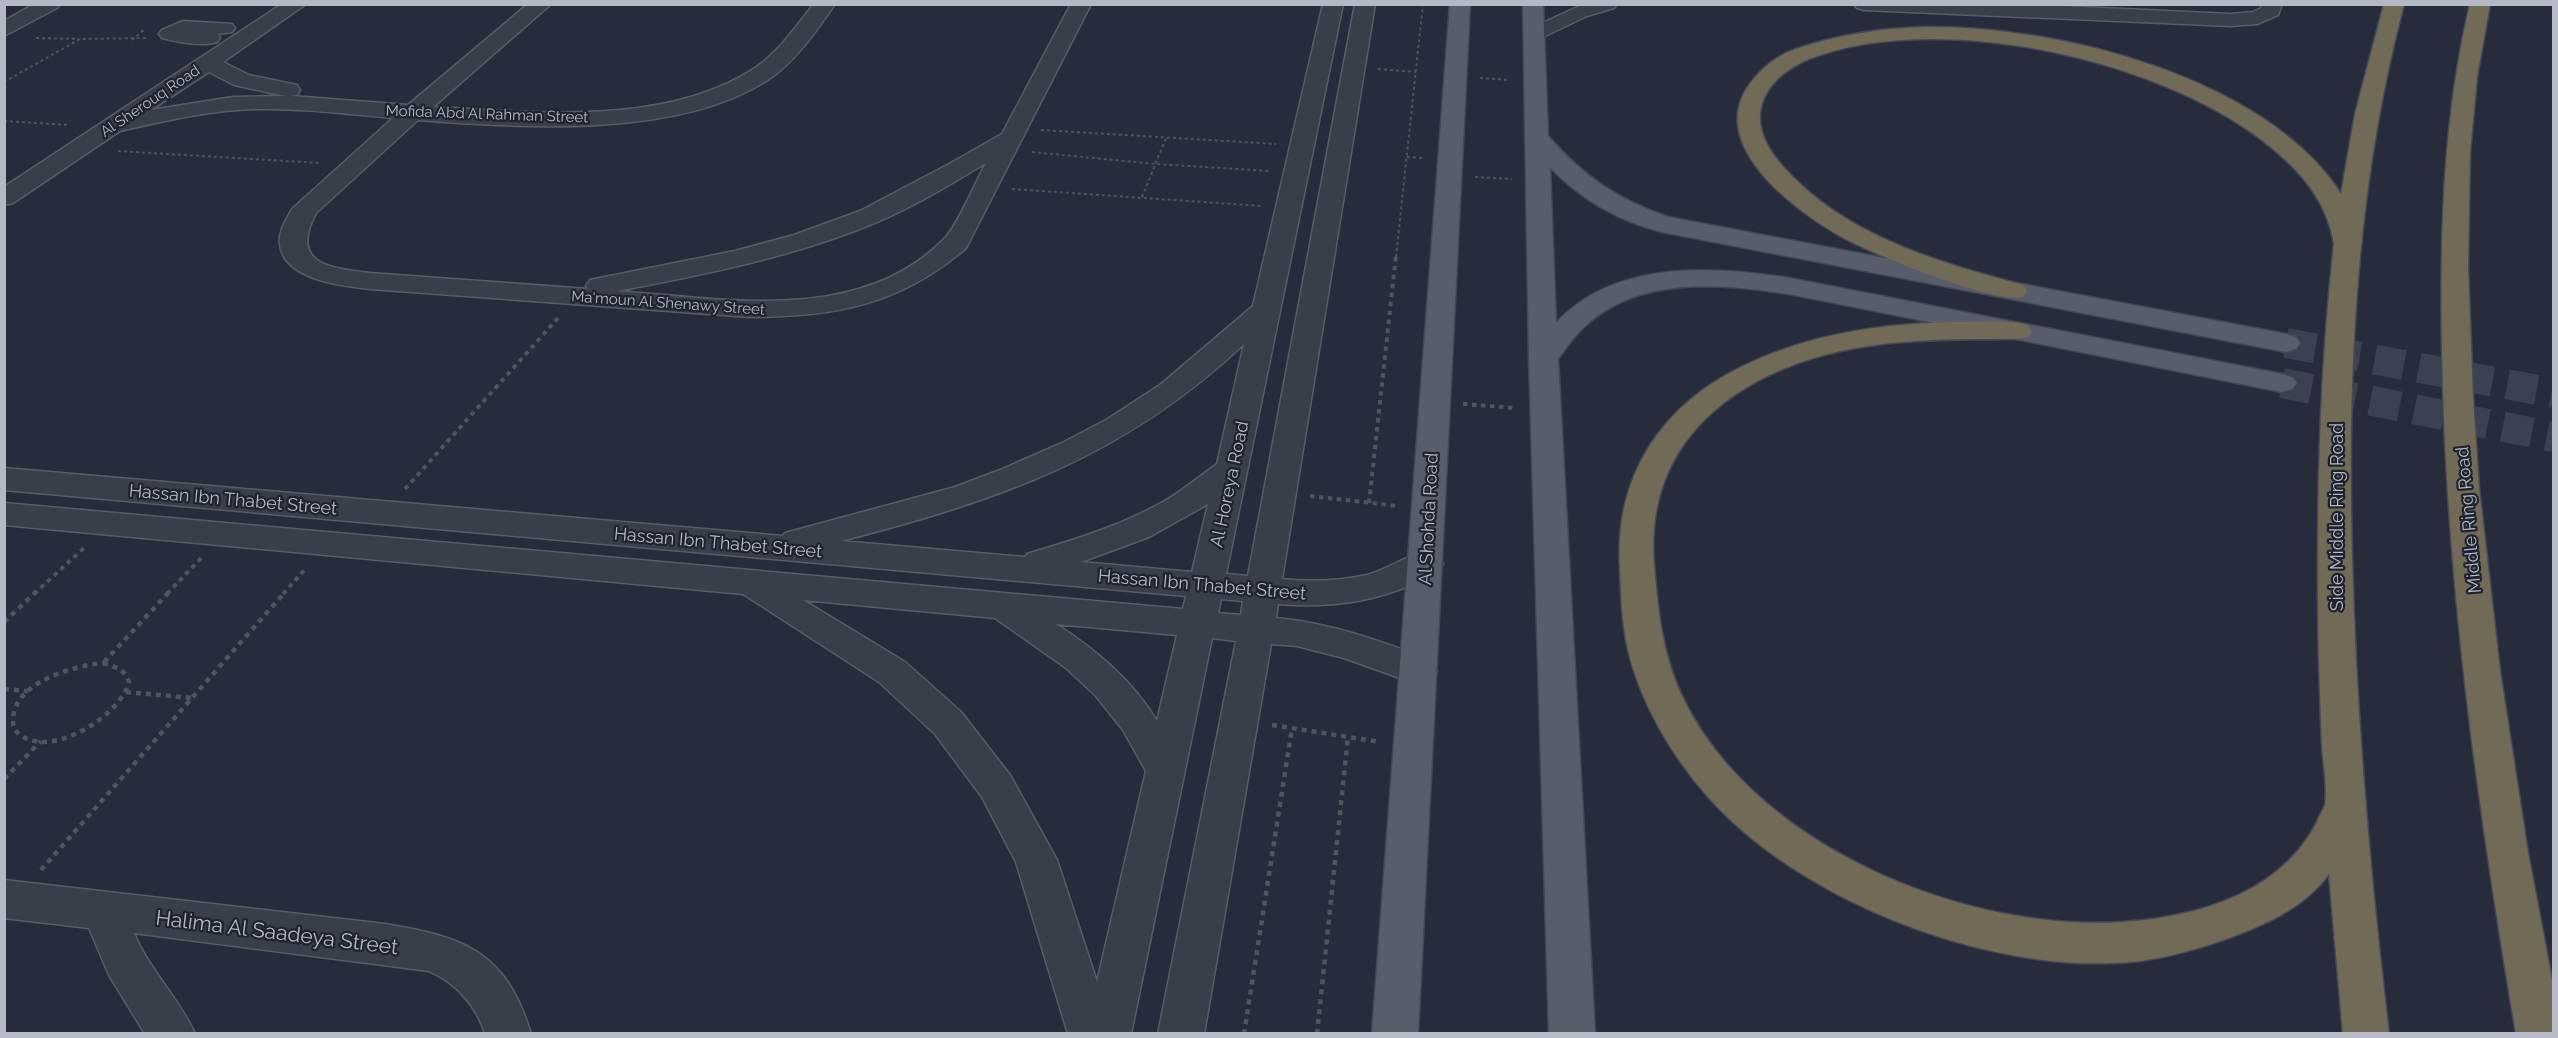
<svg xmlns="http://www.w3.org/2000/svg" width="2558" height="1038" viewBox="0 0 2558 1038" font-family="Raleway,sans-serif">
<rect width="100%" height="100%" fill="#262c3b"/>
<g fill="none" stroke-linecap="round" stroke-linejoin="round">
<g stroke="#3b4150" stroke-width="30" stroke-dasharray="30 15" stroke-linecap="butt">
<path d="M2286,343L2554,393"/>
<path d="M2282,383L2554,437"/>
</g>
<defs>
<g id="minor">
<path d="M34,4H60L57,8L4,36V21Z"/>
<path d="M282,4H306L223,62L249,75L297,85L300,90L297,95L291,96L408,105L528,4H551L433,107C536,112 665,127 755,68C779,52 796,26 814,4H835C818,29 797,59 772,77C683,139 523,128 418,120L316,213C289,264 329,268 370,273L588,289L586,286L590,280L735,251L794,235L860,211L951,163L1002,134L1071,4H1091L966,248C900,305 834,317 749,317L370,289C343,286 283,280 280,244C278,231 287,219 292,209L393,118C348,114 301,108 256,109C210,110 164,121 120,131L13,203L4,205V187ZM209,72L234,85L285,96L233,97L151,110ZM986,163C976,181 957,227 944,239C860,325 724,299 617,291C705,274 794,257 877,222C915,206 951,184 986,163Z"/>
<path d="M1323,4H1343L1226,574L1248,576L1355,4H1375L1282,579C1311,582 1339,581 1367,575C1391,569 1413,548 1438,555L1443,564C1436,575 1425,579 1413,584C1370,603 1325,608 1278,604L1276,618C1330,623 1382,641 1432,661L1437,671L1432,681L1419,685L1344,658L1297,646L1271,644L1204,1034H1158L1236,641L1212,638L1131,1034H1068L1016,862L982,797L935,734L879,682L743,594L4,525V503L1183,609L1186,596L4,490V468L783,536L785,533L955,487L1000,470L1064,442L1106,420L1160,385L1253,306ZM1244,344L1217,464C1199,477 1182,491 1163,502C1120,526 1074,540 1027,554L1025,557L841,541C999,500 1123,458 1244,344ZM1208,504L1192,572L1081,562L1149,537ZM1221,599L1243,601L1241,615L1218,613ZM803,600L995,618L1066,668L1096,696L1123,730L1146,771L1097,982L1057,860L1010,775L961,712L905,662ZM1056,624L1177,635L1157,721C1132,680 1096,650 1056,624Z"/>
<path d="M1584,4H1617L1614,8L1587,16L1541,38L1534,40L1527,38L1524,34L1527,30Z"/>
<path d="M1854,4H2015L2231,14L2253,12L2261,8L2262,4H2282L2278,15L2257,24L2231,26L1864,10L1857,8Z"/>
<path d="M183,21L232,24L235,28L232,32L218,34L220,38L217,42C201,47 178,42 162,38L159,34L162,30Z"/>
<path d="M4,880L385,924C464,937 506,951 531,1034H485C477,1006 456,983 429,971L134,933C149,970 179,998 195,1034H145L109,975L89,928L4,918Z"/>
</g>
<g id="major">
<path d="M1450,4H1470L1418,1034H1372Z"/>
<path d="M1523,4H1543L1548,136C1584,177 1617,199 1668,217L2286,334L2296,337L2300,343L2296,349L2286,352L1662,232C1619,221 1580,199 1550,167L1556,323C1614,260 1712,266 1789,278L2282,374L2292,377L2297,383L2292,389L2282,392L1789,294C1721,284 1639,275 1584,327C1574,336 1566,348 1558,359L1595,1034H1549L1529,358Z"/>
</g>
<g id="highway">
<path d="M2384,4H2404C2356,185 2347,370 2352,556C2356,716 2370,875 2389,1034H2343L2329,874C2303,909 2263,926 2223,940C2188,952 2152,962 2114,963C1979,969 1801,900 1710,799C1673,758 1641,704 1628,650C1622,623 1621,595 1620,568C1614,476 1662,405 1743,366C1813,332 1892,322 1969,322C1988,322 2009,320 2028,325L2032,331L2028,337L2018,339C1939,339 1860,338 1785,368C1699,404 1646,468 1654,565C1658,611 1662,655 1683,698C1757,852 1982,940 2145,920C2212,912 2284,887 2317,822C2317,821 2325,806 2325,805C2328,789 2323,762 2322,746C2320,696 2318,647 2318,598C2317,480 2321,361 2334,244C2327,202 2304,175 2272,148C2167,60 1939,8 1809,59C1785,69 1763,87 1760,113C1758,138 1775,159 1791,175C1852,238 1941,263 2023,285L2027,291L2023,297C1993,304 1870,253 1840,236C1796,211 1709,147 1747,88C1759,70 1776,56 1796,49C1837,35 1882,28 1925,27C2056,25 2266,77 2341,194L2355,114Z"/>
<path d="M2470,4H2490L2477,77L2470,153L2468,268L2473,397L2479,488L2500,671L2528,853L2554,990V1034H2516C2478,808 2446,581 2442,351C2440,234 2443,118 2470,4Z"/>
</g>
</defs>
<use href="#minor" stroke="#585c69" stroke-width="3"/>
<use href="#major" stroke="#434754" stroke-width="3"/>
<use href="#highway" stroke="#454956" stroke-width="3"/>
<g stroke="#4a575d" stroke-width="2" stroke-dasharray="3 3" stroke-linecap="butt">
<path d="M36,38L79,39"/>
<path d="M132,40L145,29"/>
<path d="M1378,69L1416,72"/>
<path d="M1480,78L1509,80"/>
<path d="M4,82L80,39L148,38"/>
<path d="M4,121L70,125"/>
<path d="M1041,130L1276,144"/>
<path d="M118,151L320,163"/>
<path d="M1032,152L1156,164L1270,171"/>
<path d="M1407,157L1424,158"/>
<path d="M1475,177L1512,179"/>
<path d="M1012,189L1262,206"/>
<path d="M1142,197L1166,138"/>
<path d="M1396,257L1423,4"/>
</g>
<g stroke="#4a575d" stroke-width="4" stroke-dasharray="4.5 4.5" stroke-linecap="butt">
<path d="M1463,404L1516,408"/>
<path d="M405,489L558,318"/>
<path d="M1310,496L1398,506"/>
<path d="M1369,503L1396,255"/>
<path d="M34,594L85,547"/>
<path d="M167,594L201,558"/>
<path d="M283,594L307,567"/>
</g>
<g stroke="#4a575d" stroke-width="4.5" stroke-dasharray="5 5" stroke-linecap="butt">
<path d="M4,622L36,592"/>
<path d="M104,662L169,592"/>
<path d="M103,663C115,667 125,669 129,682C120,718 42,765 14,729C4,685 71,666 103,663Z"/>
<path d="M4,689L28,691"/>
<path d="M126,692L193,698"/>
<path d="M1272,725L1380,742"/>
<path d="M4,779L41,741"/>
<path d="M41,870L285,592"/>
<path d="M1244,1034L1292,728"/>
<path d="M1317,1034L1348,737"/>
</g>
<use href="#minor" fill="#393e4b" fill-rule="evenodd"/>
<use href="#major" fill="#585d6b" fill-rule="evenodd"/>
<use href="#highway" fill="#706a57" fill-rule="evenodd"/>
</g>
<g text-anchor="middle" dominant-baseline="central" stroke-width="4.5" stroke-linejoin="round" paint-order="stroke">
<g font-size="15" fill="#b5b9c6" stroke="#1f2330">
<text transform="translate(150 101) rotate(-34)">Al Sherouq Road</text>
<text transform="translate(487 114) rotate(2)">Mofida Abd Al Rahman Street</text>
<text transform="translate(668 303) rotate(4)">Ma'moun Al Shenawy Street</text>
</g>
<g font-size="18" fill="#b5b9c6" stroke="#1f2330">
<text transform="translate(1229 484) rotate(-78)">Al Horeya Road</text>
<text transform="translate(233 499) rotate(5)">Hassan Ibn Thabet Street</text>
<text transform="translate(2336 517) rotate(-90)">Side Middle Ring Road</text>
<text transform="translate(1428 519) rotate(-87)">Al Shohda Road</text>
<text transform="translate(2468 520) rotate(-95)">Middle Ring Road</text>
<text transform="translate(718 542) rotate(5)">Hassan Ibn Thabet Street</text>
<text transform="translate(1202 584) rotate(5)">Hassan Ibn Thabet Street</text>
</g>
<g font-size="21" fill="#b5b9c6" stroke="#1f2330">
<text transform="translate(277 932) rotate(7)">Halima Al Saadeya Street</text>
</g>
</g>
<rect width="2558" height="1038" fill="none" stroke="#b5b9c6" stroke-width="12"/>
</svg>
